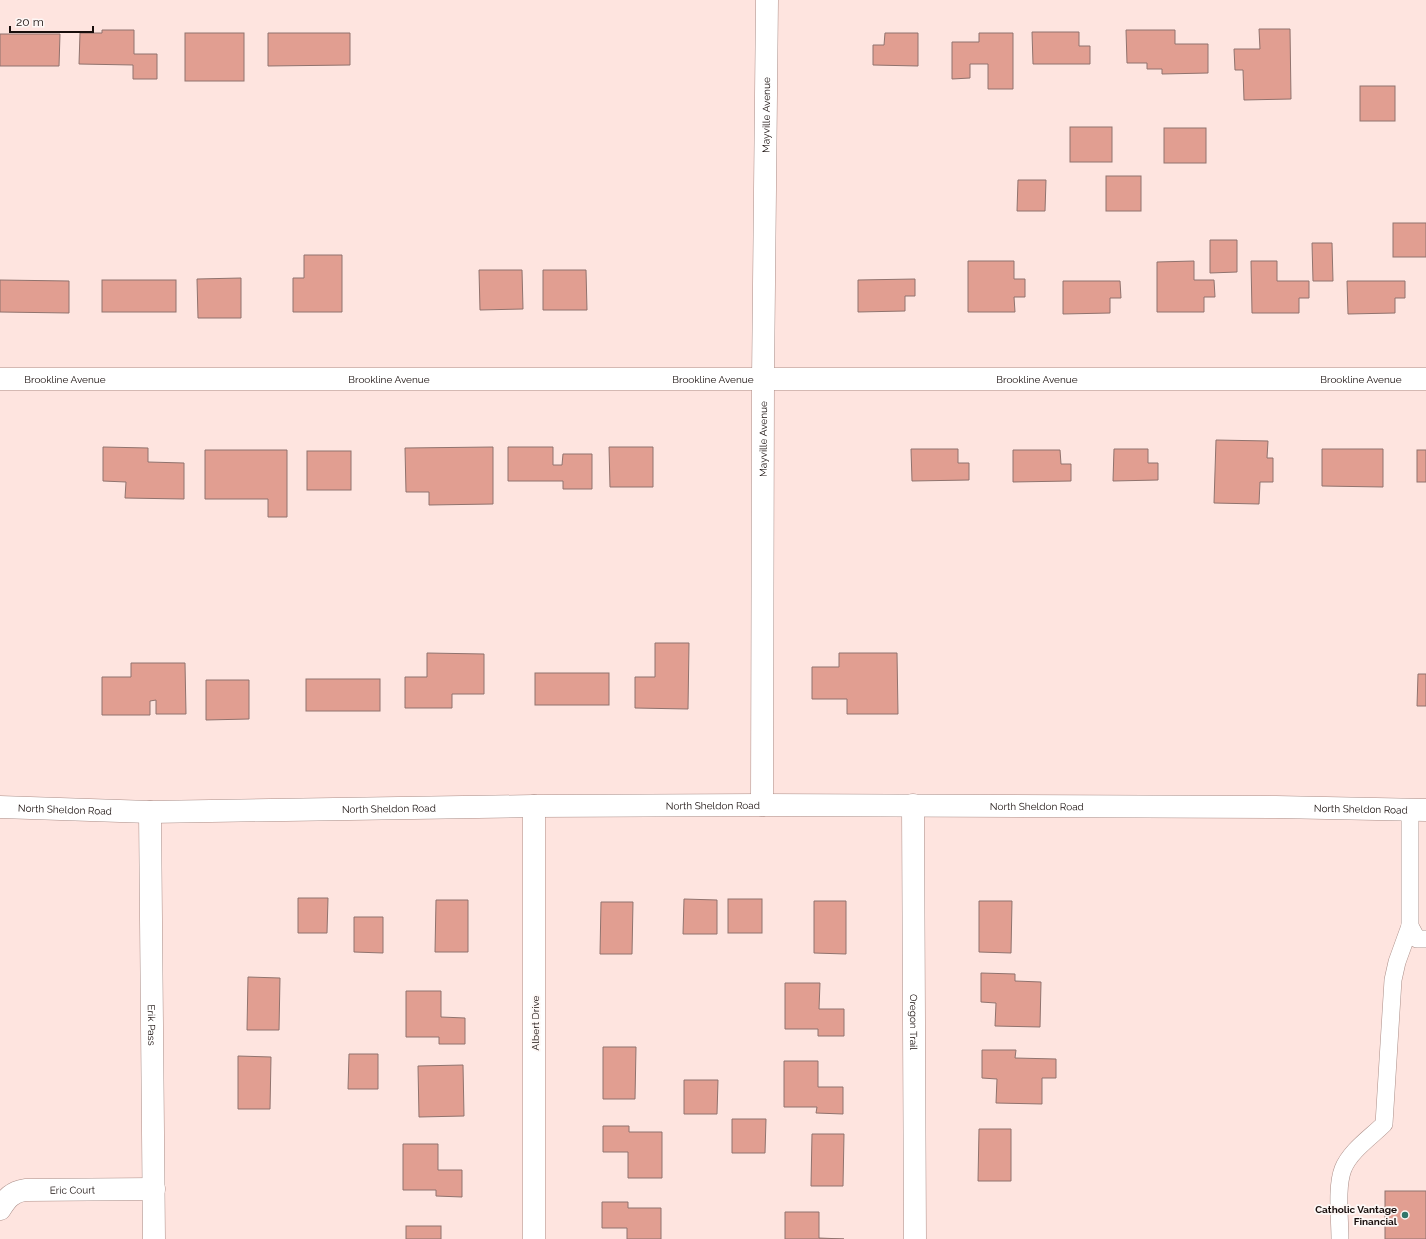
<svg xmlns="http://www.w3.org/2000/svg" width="1426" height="1239" viewBox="0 0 1426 1239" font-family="Raleway,sans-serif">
<rect width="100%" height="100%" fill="#fee4df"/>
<g fill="#e19e91" stroke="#90736e">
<path d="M1259,29H1290L1291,99L1244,100L1243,70H1235L1234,49H1260Z"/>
<path d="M102,30H134V54H157V79H133V65L79,64L80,33H102Z"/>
<path d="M1126,30H1175V44H1208V73L1162,74V69H1147V63H1127Z"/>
<path d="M1032,32H1079V46H1090V64H1033Z"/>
<rect x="185" y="33" width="59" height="48"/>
<path d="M268,33H350V65L268,66Z"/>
<path d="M885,33H918V66L873,65V45H884Z"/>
<path d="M979,33H1013V89H988V64H970V78L952,79V42H979Z"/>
<path d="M0,34H60L59,66H0Z"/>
<rect x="1360" y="86" width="35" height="35"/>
<rect x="1070" y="127" width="42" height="35"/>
<rect x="1164" y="128" width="42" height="35"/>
<rect x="1106" y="176" width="35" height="35"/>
<path d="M1018,180H1046L1045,211H1017Z"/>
<rect x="1393" y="223" width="33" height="34"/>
<path d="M1210,240H1237V272L1210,273Z"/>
<path d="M1312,243H1332L1333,281H1313Z"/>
<path d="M304,255H342V312H293V278H304Z"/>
<path d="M968,261H1014V279H1025V297H1014L1015,312H968Z"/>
<path d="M1194,261V280H1214L1215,297H1204V312H1157V262Z"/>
<path d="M1251,261H1277V281H1309V298H1299V313H1252Z"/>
<path d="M479,270H522L523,309L480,310Z"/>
<path d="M543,270H586L587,310H543Z"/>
<path d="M241,278V318H198L197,279Z"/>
<path d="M915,279V296H905V311L858,312V280Z"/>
<path d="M0,280L69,281V313L0,312Z"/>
<rect x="102" y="280" width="74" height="32"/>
<path d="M1063,281H1120L1121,298H1110V313L1063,314Z"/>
<path d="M1347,281H1405V298H1395V313L1348,314Z"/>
<path d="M1216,440L1268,441L1267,458H1273V482H1260L1259,504L1214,503Z"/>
<path d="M103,447L148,448V462L184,463V499L125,498L126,482L103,481Z"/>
<path d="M493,447V504L429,505V492H406L405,448Z"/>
<path d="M508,447H553V465H562L563,454H592V489H563V481H508Z"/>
<path d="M609,447H653V487H610Z"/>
<path d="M911,449H958V463H969V480L912,481Z"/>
<path d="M1114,449H1148V463H1158V480L1113,481Z"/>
<path d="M1322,449H1383V487L1322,486Z"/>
<path d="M205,450H287V517H268V499H205Z"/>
<path d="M1013,450H1060L1061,464H1071V481L1013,482Z"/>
<rect x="1417" y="450" width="9" height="32"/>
<rect x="307" y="451" width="44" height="39"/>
<path d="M655,643H689L688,709L635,708V677H655Z"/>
<path d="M427,653L484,654V694H452V708H405V677H427Z"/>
<path d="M839,653H897L898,714H847V699H812V667H839Z"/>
<path d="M131,663H185L186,714H156V700L150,701V715H102V677H131Z"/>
<rect x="535" y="673" width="74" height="32"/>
<path d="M1418,674H1426V706H1417Z"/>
<rect x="306" y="679" width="74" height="32"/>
<path d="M206,680H249V719L206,720Z"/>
<path d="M298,898H328L327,933H298Z"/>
<path d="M684,899L717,900V934H683Z"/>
<rect x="728" y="899" width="34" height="34"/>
<path d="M436,900H468V952H435Z"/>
<path d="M814,901H846V954L814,953Z"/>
<path d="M979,901H1012L1011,953L979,952Z"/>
<path d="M601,902H633L632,954H600Z"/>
<path d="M354,917H383V953L354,952Z"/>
<path d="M981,973L1015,974V981L1041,982L1040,1027L995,1026L996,1003L981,1002Z"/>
<path d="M248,977L280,978L279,1030H247Z"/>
<path d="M785,983H820L819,1009H844V1036H818V1029H785Z"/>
<path d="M406,991H441V1017L465,1018V1044H439V1037H406Z"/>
<path d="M603,1047H636L635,1099H603Z"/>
<path d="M982,1050H1016L1015,1058L1056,1059V1078H1042V1104L996,1103L997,1079L982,1078Z"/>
<path d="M349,1054H378V1089H348Z"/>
<path d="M238,1056L271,1057L270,1109H238Z"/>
<path d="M784,1061H818V1087H843V1114L816,1113L817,1107H784Z"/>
<path d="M463,1065L464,1116L419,1117L418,1066Z"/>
<path d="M684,1080H718L717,1114H684Z"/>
<path d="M732,1119H766L765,1153H732Z"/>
<path d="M603,1126H629V1132H662V1178H628V1152H603Z"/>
<path d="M979,1129H1011V1181H978Z"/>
<path d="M812,1134H844L843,1186H811Z"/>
<path d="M403,1144H438V1170H462V1197L436,1196V1190H403Z"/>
<rect x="1385" y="1191" width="41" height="48"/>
<path d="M602,1202H628V1208H661V1239H627V1228H602Z"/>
<path d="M785,1212H819V1238L844,1239H785Z"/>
<rect x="406" y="1226" width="35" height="13"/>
</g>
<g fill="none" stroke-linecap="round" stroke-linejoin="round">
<defs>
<g id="service">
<path d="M1410,809V926L1417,939H1426"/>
<path d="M1340,1239C1340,1219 1336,1187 1343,1169C1350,1151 1371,1137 1384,1124L1393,980L1397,962L1410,926"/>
</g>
<g id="minor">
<path id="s1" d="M0,379H1426"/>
<path id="s2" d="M762,805L763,379L767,0"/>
<path id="s3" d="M913,805L915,1239"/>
<path id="s4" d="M150,812L154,1239"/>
<path id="s5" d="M0,1209C7,1198 12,1192 25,1190L154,1189"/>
<path d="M534,1239V806"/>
</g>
<g id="secondary">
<path id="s6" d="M0,807L150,812L534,806L762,805L1276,807L1426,810"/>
</g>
</defs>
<use href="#service" stroke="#ab8e88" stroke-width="18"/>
<use href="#minor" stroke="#ab8e88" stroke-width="23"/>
<use href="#secondary" stroke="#ab8e88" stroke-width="23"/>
<use href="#service" stroke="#fff" stroke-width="17"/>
<use href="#minor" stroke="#fff" stroke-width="22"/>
<use href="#secondary" stroke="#fff" stroke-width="22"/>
</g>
<circle fill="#31766b" stroke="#fdf7f5" stroke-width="1.5" cx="1405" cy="1215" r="4"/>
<g text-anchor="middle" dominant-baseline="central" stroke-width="3.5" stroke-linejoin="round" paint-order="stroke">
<g font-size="10" fill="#180e0c" stroke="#fdf7f5">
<text stroke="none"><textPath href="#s2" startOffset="690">Mayville Avenue</textPath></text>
<text stroke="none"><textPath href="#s1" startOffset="65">Brookline Avenue</textPath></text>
<text stroke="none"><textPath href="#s1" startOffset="389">Brookline Avenue</textPath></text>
<text stroke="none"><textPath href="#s1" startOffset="713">Brookline Avenue</textPath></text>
<text stroke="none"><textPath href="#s1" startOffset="1037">Brookline Avenue</textPath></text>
<text stroke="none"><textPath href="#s1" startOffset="1361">Brookline Avenue</textPath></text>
<text stroke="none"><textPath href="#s2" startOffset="366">Mayville Avenue</textPath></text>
<text stroke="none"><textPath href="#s6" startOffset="713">North Sheldon Road</textPath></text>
<text stroke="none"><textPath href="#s6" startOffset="1037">North Sheldon Road</textPath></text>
<text stroke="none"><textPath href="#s6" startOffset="389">North Sheldon Road</textPath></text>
<text stroke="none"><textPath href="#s6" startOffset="65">North Sheldon Road</textPath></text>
<text stroke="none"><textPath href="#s6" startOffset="1361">North Sheldon Road</textPath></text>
<text stroke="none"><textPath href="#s3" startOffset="217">Oregon Trail</textPath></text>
<text transform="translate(535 1023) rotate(-90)">Albert Drive</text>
<text stroke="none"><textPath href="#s4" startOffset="213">Erik Pass</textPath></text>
<text stroke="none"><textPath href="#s5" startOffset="80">Eric Court</textPath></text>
</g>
<g font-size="10" font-weight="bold" fill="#180e0c" stroke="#fdf7f5" text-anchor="end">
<text x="1397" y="1209">Catholic Vantage<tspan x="1397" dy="12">Financial</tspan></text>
</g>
</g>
<path d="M10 26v6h83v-6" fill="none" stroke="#180e0c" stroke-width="2"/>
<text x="16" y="26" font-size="12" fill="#180e0c" stroke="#fdf7f5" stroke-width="3" paint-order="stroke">20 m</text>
</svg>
